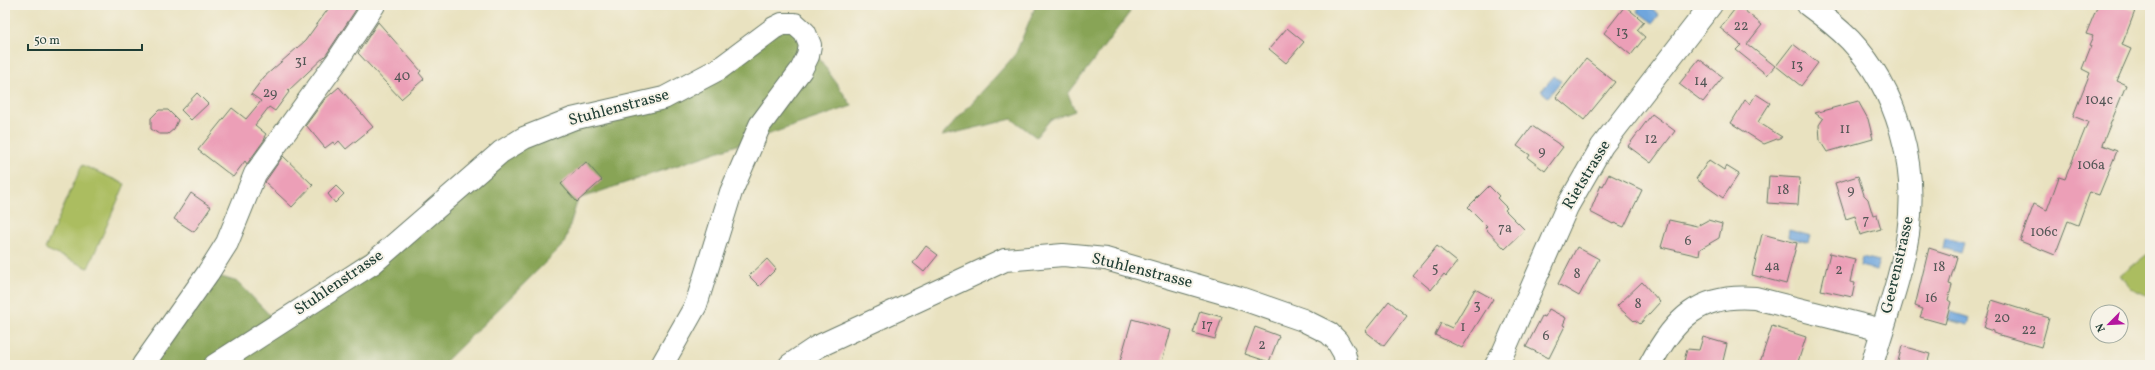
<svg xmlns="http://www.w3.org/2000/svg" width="2155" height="370" viewBox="0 0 2155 370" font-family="Vollkorn,serif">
<rect width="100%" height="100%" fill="#f7f3e8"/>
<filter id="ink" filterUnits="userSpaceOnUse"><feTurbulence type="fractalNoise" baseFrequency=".025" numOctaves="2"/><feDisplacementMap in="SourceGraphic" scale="8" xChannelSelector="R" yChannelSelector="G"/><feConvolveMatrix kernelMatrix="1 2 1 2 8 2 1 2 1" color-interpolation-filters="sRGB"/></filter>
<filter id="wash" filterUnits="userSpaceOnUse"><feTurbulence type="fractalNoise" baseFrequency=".012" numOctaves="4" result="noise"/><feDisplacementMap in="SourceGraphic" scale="16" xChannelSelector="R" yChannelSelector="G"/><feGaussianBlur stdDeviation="0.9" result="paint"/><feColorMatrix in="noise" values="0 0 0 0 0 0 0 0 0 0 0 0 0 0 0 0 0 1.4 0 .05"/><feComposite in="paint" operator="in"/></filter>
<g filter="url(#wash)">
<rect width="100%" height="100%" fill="#e9e2c0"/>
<g fill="#abbd60" stroke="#657d4a">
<path d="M82,165L125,184L88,268L45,249Z"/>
<path d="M2150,252V297L2131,288L2121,275Z"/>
</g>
<g fill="#88a456" stroke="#547045">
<path d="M1036,5H1128L1130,12L1068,94L1075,111L1050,120L1036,137L1012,119L942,136L1015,55Z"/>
<path d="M782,24L810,45L852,106L578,199L564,244L442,365H143L208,273L238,282L278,324L501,152L665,98Z"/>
</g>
<g fill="#6fa6dd" stroke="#477288">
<path d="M1641,5H1646L1659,15L1653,23L1637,11Z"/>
<path d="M1554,76L1561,81L1548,97L1541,91Z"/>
<path d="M1789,230L1811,236L1809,243L1788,237Z"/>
<path d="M1945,238L1964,243L1961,253L1943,248Z"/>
<path d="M1862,257L1879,261L1876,270L1860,266Z"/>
<path d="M1951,312L1970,318L1968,325L1948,320Z"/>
</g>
<g id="blocks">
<g fill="#ec9fb7">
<path d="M331,5H359L326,55L288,91L289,92L275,111L269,107L255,125L266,134L264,137L265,139L247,164L245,161L233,177L198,150L232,108L246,119L261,101L251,94L264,77L305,41Z"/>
<path d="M1738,5L1762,25L1747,44L1775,66L1767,75L1736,50L1741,45L1720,28Z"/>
<path d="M2098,5H2120L2135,11L2122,45L2131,49L2117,81L2126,85L2102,145L2117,151L2099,195L2090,192L2078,225L2068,221L2055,255L2020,241L2034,204L2047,210L2059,177L2065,179L2088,122L2073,116L2090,73L2082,69L2091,46L2089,45L2093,36L2086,34Z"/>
<path d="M1625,6L1644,22L1637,30L1645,37L1631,55L1604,33Z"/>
<path d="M378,22L421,71L419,73L424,79L401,99L358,53Z"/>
<path d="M1287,28L1304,42L1286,63L1269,49Z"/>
<path d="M1793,44L1818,63L1801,86L1776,66Z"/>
<path d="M1586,59L1615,82L1584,120L1556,97Z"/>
<path d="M1699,59L1723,77L1703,102L1679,84Z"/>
<path d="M339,87L373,127L346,149L339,141L335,145L333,142L325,148L306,125L325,99Z"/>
<path d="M197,93L208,104L191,120L181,110Z"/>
<path d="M1756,94L1770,103L1758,122L1782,137L1764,144L1731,123L1745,100L1750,104Z"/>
<path d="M1858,101L1868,119L1873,139L1827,152L1820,141L1819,125L1823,119L1815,113Z"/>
<path d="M159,110H168L178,120L174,129L168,134H159L151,129V118Z"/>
<path d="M1652,114L1675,131L1651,163L1628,146Z"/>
<path d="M1532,126L1563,147L1545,171L1528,158L1530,155L1517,146Z"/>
<path d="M283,156L313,185L292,207L265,182Z"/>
<path d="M1709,160L1724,170L1726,166L1739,174L1723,198L1696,179Z"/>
<path d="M586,162L602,180L577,202L561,184Z"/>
<path d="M1609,174L1642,190L1624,227L1614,223L1613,224L1590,212L1601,185L1603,186Z"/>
<path d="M1769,176L1800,178L1798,205L1767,203Z"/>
<path d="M1858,176L1864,195L1868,199L1873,216L1877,215L1881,229L1860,235L1855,216L1846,219L1835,183Z"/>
<path d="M336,186L344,194L335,203L328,194Z"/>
<path d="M1489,186L1499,196L1497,198L1507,208L1505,210L1525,230L1505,249L1485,228L1487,226L1468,207Z"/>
<path d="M191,193L211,207L194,232L174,219Z"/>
<path d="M1669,220L1697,226L1708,220L1722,224L1719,238L1700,249L1699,256L1661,247Z"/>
<path d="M1762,234L1797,243L1786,284L1752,275Z"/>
<path d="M926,246L938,255L924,272L913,263Z"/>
<path d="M1437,246L1457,262L1446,276L1444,274L1431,290L1413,275Z"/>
<path d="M1577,247L1599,259L1579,296L1558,284Z"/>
<path d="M1929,248L1957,257L1949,284L1952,285L1948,300L1951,302L1945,324L1920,317L1923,309L1915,306Z"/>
<path d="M1830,253L1855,259L1850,282L1855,283L1852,297L1821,290Z"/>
<path d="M767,259L776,269L759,286L749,276Z"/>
<path d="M1642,282L1660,302L1640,324L1635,320L1634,321L1617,306Z"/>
<path d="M1475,289L1493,299L1462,348L1435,335L1441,323L1452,328Z"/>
<path d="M1992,300L2049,318L2041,347L1993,333V331L1984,328Z"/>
<path d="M1389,301L1407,316L1384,346L1365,331Z"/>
<path d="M1549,309L1566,318L1563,325L1565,326L1549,358L1526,347L1542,316L1545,317Z"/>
<path d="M1200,311L1222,317L1215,339L1193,333Z"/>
<path d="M1132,319L1171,330L1161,365H1119Z"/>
<path d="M1772,326L1806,337L1797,365H1759Z"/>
<path d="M1255,327L1279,336L1269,362L1245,354Z"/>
<path d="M1703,337L1727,344L1722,365H1683L1687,349L1699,350Z"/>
<path d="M1902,346L1930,354L1927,365H1897Z"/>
</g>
</g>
</g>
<g filter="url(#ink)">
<use href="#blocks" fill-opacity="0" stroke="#667765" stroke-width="1"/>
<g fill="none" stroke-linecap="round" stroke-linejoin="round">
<defs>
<g id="minor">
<path d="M1808,5C1823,16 1837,27 1850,40C1898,91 1918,165 1908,234C1901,278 1884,322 1872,365"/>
<path d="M143,365L208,273L227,243L255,174L337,61L374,5"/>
<path d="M215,365L373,263L501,152L524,138L572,119L664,98L719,69L774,28L782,24H795L805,33L810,45L808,56L801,70L760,125L731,192L696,305L662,365"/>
<path d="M790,365L817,347L1005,260L1063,255L1106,259L1237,297L1303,320L1329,333L1337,341L1344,353L1347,365"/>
<path d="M1496,365L1503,353L1567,207L1602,146L1711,5"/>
<path d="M1650,365C1674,319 1700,293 1755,298L1882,330"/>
</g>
</defs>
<use href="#minor" stroke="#667765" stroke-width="24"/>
<use href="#minor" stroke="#fff" stroke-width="22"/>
</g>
</g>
<g text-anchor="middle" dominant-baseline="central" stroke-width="4" stroke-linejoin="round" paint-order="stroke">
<g font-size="14" fill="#525655">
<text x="1741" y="26">22</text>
<text x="1622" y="32">13</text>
<text x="301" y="61">31</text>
<text x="1797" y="65">13</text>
<text x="402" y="76">40</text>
<text x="1701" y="81">14</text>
<text x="270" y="93">29</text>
<text x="2099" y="100">104c</text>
<text x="1845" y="129">11</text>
<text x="1651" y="139">12</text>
<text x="1542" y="151">9</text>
<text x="2091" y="165">106a</text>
<text x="1783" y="190">18</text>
<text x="1851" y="190">9</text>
<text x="1866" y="220">7</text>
<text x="1505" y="228">7a</text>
<text x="2044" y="232">106c</text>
<text x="1688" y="241">6</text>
<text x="1772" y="266">4a</text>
<text x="1939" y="267">18</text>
<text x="1435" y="268">5</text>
<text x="1839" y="270">2</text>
<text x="1577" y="274">8</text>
<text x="1931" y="298">16</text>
<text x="1638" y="304">8</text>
<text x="1477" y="305">3</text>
<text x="2002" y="318">20</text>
<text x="1207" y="325">17</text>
<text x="1463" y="327">1</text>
<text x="2029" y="330">22</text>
<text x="1546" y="336">6</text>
<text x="1262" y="345">2</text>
</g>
<g font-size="16" fill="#1f3d34" stroke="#f7f3e8">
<text transform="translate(619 108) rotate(-15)">Stuhlenstrasse</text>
<text transform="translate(1587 175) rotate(-59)">Rietstrasse</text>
<text transform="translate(1898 265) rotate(-77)">Geerenstrasse</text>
<text transform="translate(1142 271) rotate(14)">Stuhlenstrasse</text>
<text transform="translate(339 283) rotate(-34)">Stuhlenstrasse</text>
</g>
</g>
<rect width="2155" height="370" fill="none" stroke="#f7f3e8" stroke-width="20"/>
<g transform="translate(2109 324) rotate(246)"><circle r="19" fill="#f7f3e8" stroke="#a1aaa0"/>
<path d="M0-3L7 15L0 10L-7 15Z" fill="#b5179e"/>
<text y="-6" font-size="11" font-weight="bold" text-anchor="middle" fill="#1f3d34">N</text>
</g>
<path d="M28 44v6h114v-6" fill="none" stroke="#1f3d34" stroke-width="2"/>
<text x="34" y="44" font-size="12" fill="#1f3d34" stroke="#f7f3e8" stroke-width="3" paint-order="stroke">50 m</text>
</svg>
